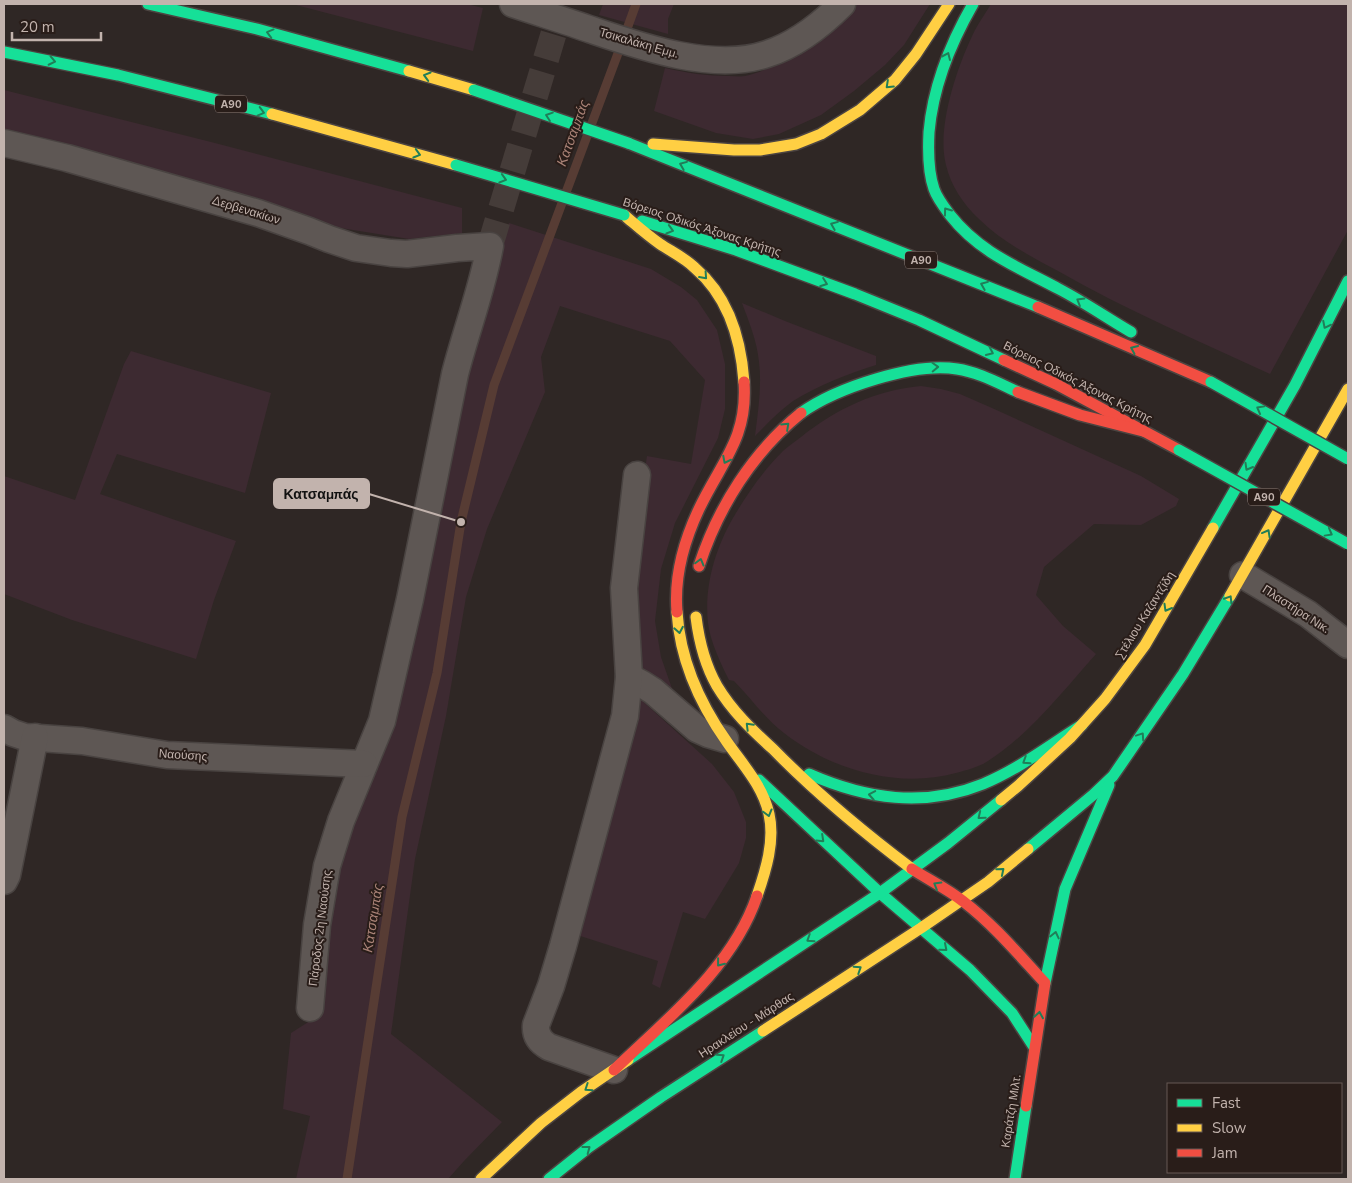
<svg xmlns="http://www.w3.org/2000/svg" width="1352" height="1183" viewBox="0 0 1352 1183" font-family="'Nunito Sans',sans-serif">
<rect width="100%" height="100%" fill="#2f2725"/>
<g fill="#3d2a31">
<path d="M292,4H467L483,8L473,51Z"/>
<path d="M603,4H674L668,19V34L599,15Z"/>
<path d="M855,4H930L904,45L885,65L854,91L821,115L779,134L753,139L716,133L654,111L665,68C686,73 708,76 729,76C734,76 740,77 745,76C780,69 832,31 855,4Z"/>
<path d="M991,4H1348V230L1270,374C1199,341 1126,310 1058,271C1030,256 1001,241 979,219C963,204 951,186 946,165C936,127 958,64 975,30C980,21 986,12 991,4Z"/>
<path d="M4,90L211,142L462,208V233L409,239L316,224L4,136Z"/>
<path d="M509,223L651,269L681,287L697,300L717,330L725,364V409L718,438L675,523L661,569L655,621L661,657L676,700L641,672L634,542L647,456L691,464L705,380L670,341L560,306L541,357L545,392L487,529L466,597L446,716L415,859L391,1034L502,1122L464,1161L448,1179H296L310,1116L283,1109L291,1033L313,1019L325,908L466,360Z"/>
<path d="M742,303L785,321L876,356V365C847,374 819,385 793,401C779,411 767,424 755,436C758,411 762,387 759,362C757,341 749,322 742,303Z"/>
<path d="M131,351L271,393L245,493L117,454L100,494L236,541L214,600L196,659L72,620L4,594V476L75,500L124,364Z"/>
<path d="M921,386L941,389L960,394L992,408L1141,476L1179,499L1176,506L1141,525L1094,524L1044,567L1036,595L1063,626L1096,654C1065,689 1028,736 988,761C979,767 967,770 956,773C898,789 831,770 784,733C765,719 751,698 734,681L729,680C721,664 710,641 708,623C704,587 715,549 733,518C747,494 763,471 783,451C788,446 795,442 801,437C836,409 876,390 921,386Z"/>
<path d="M638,697L712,764L734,792L746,822V838L739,863L705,919L683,912L660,988L652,984L658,961L571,933L605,842Z"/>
</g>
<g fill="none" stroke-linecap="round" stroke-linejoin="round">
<path stroke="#573c34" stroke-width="9" d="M347,1179L402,817L437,673L461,522L494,385L623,40L636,4"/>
<path stroke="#453c39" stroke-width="26" stroke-dasharray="26 13" stroke-linecap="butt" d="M490,246L558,19"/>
<defs>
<g id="street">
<path d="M513,4C540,13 566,21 592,30C642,47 714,72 767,54C795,45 821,25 842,4"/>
<path d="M4,143L67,158L258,213L309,231L329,239L356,248L391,253L407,254L457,248L490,246C482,290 466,331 455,374L410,599L382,721L341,821L327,866L317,925L310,1008"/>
<path d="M1243,575L1308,614L1348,645"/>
<path d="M629,677L642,684L653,691L697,729L708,734L725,739"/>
<path d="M4,728L13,733L25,737L82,741L167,755L364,764"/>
<path d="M4,881L7,875L35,737"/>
<path d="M614,1070L549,1047C540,1042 535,1035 536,1025L551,986L563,946L625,716L629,677L624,588L637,475"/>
</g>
<g id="fast">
<path d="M148,4L257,29L409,71"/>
<path d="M973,4C950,44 933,86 929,132C928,151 928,172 934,189C937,198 944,207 950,215C980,253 1018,267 1059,289C1084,302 1107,318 1131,332"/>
<path d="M4,52L118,75L272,114"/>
<path d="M628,143L1038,307"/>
<path d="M642,221L736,250L855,294L919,320L1004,360"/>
<path d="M801,413C836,388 914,362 957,369C978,372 998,383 1018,392"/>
<path d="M1213,528L1295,385L1348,281"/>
<path d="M809,774C866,799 924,808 983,784C1019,769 1050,745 1082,725"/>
<path d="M759,780L880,893"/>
<path d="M1028,849L1093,795L1113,776L1183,674L1230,596"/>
<path d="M880,893L970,970L1012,1013L1034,1047"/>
<path d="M1045,983L1065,889L1109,785"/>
<path d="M628,1060L880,893L948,843L1001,800"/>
<path d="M549,1179L589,1147L661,1097L763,1031"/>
<path d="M1015,1179L1026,1106"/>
</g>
<g id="slow">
<path d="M409,71L474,90"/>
<path d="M272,114L456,165"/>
<path d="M653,144L734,150H760L796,144L821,134L860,110L895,80L916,54L949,4"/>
<path d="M624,215C636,225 647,235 660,244C672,252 685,258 695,268C729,297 741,340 744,382"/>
<path d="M1230,596L1348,389"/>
<path d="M677,612C680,659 700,704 727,742C743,765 763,786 769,814C775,841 766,870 757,896"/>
<path d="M696,617C699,641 705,665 717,686C732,711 752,730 773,749C816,793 863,832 912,869"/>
<path d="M1001,800L1018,786L1070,738L1105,699L1145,645L1213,528"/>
<path d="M763,1031L921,928L988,882L1028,849"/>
<path d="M481,1179L541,1123L581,1092L628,1060"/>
</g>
<g id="jam">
<path d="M1038,307L1211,382"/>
<path d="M1004,360L1056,384L1179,450"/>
<path d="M1018,392L1080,415L1143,431"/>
<path d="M699,566C718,507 753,452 801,413"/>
<path d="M677,612C674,577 684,541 699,509C721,462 748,439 744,382"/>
<path d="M912,869C929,880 948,889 964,902C994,925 1019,955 1045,983L1026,1106"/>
<path d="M614,1070C667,1019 733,967 757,896"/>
</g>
</defs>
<use href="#street" stroke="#494341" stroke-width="29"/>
<use href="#fast" stroke="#4c4441" stroke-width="14"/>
<use href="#slow" stroke="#4c4441" stroke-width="14"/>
<use href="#jam" stroke="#4c4441" stroke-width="14"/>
<use href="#street" stroke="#5e5754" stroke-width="26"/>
<use href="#fast" stroke="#16e098" stroke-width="11"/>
<use href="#slow" stroke="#ffcf43" stroke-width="11"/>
<use href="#jam" stroke="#f24e42" stroke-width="11"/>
<defs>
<g id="fast-bridge">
<path d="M474,90L628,143"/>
<path d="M456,165L624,215"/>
<path d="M1211,382L1348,459"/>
<path d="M1179,450L1348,544"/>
</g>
</defs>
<use href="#fast-bridge" stroke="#4b4341" stroke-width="14" stroke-linecap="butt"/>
<use href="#fast-bridge" stroke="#16e098" stroke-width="11"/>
</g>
<defs><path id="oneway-chevron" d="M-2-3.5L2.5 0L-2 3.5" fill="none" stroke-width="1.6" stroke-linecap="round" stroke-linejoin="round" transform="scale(1.25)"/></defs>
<g stroke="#207e58">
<use href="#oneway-chevron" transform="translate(270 33) rotate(-165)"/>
<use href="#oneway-chevron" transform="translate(947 56) rotate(-66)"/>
<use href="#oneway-chevron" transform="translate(52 61) rotate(12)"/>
<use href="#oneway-chevron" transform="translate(427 76) rotate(-164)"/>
<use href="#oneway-chevron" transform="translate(889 85) rotate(137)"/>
<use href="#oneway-chevron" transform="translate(261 112) rotate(15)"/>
<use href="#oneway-chevron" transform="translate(549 116) rotate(-161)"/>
<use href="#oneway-chevron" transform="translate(417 154) rotate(16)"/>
<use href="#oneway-chevron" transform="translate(683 165) rotate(-158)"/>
<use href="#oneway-chevron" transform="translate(503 179) rotate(17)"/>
<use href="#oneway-chevron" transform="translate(947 211) rotate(-126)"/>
<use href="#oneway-chevron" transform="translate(834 225) rotate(-158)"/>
<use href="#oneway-chevron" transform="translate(670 230) rotate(17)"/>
<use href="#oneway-chevron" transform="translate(704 276) rotate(48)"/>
<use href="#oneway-chevron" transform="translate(824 283) rotate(20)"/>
<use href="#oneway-chevron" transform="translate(984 285) rotate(-158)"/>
<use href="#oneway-chevron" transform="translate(1080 301) rotate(-149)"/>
<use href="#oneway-chevron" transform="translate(1326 325) rotate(117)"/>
<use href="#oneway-chevron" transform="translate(1134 349) rotate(-156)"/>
<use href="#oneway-chevron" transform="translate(990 352) rotate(25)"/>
<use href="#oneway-chevron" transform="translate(935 367) rotate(-2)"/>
<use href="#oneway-chevron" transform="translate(1260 409) rotate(-151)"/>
<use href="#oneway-chevron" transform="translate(786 426) rotate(-43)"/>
<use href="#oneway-chevron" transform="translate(726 460) rotate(117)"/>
<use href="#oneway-chevron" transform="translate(1248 467) rotate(120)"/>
<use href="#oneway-chevron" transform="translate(1267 533) rotate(-61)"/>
<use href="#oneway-chevron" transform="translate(1329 533) rotate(29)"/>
<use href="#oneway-chevron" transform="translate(700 562) rotate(-75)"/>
<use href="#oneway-chevron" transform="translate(1229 599) rotate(-58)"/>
<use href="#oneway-chevron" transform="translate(1167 608) rotate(120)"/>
<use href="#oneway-chevron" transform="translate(679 630) rotate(80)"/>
<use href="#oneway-chevron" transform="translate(749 726) rotate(-135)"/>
<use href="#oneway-chevron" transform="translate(1141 736) rotate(-56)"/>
<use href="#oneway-chevron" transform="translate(1026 761) rotate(147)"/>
<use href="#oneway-chevron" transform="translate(872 795) rotate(-170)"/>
<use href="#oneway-chevron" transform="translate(768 813) rotate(75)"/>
<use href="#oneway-chevron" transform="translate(981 816) rotate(141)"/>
<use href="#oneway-chevron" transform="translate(821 839) rotate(43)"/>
<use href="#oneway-chevron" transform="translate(1001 871) rotate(-40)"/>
<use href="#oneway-chevron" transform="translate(937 885) rotate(-149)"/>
<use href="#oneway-chevron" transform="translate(1055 935) rotate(-77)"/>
<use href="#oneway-chevron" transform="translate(810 939) rotate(147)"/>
<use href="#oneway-chevron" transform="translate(944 948) rotate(41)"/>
<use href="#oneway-chevron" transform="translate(720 963) rotate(128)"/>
<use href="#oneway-chevron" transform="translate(858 969) rotate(-33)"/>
<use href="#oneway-chevron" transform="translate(1039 1015) rotate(-81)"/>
<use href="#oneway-chevron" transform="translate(721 1057) rotate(-33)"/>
<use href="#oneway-chevron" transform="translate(588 1088) rotate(146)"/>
<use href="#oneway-chevron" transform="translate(587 1149) rotate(-37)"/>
</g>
<g text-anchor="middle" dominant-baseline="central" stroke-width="4" stroke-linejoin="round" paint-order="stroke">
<g fill="#291d19" stroke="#948681" stroke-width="1">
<rect x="215" y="95.5" width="32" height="17" rx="4"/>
<rect x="905" y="251.5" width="32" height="17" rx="4"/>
<rect x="1248" y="488.5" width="32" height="17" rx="4"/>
</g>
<g font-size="11" font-weight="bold" fill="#c2b3ad">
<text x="231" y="104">Α90</text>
<text x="921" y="260">Α90</text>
<text x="1264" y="497">Α90</text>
</g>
<g font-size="12" fill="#c2b3ad" stroke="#291d19">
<text transform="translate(639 43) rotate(16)">Τσικαλάκη Εμμ.</text>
<text transform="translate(246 210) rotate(17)">Δερβενακίων</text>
<text transform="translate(702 227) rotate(18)">Βόρειος Οδικός Άξονας Κρήτης</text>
<text transform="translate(1078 382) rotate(27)">Βόρειος Οδικός Άξονας Κρήτης</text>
<text transform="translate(1296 609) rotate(33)">Πλαστήρα Νικ.</text>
<text transform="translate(1145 615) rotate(-58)">Στέλιου Καζαντζίδη</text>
<text transform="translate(183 755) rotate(4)">Ναούσης</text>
<text transform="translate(320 928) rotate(-83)">Πάροδος 2η Ναούσης</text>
<text transform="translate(746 1025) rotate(-33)">Ηρακλείου - Μάρθας</text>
<text transform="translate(1011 1111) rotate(-81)">Καράτζη Μιλτ.</text>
</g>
<g font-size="14" font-style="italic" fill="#aa8377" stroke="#291d19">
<text transform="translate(573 133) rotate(-70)">Κατσαμπάς</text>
<text transform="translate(373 918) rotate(-81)">Κατσαμπάς</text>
</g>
</g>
<path fill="none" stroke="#c2b3ad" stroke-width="2" d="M461 522L369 494"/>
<circle fill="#c2b3ad" stroke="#291d19" stroke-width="2" cx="461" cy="522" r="5"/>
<rect fill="#c2b3ad" stroke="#c2b3ad" stroke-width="2" x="274" y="479" width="95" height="29" rx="5"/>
<g font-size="14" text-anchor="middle" font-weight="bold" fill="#111">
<text x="321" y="499">Κατσαμπάς</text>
</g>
<rect width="1352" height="1183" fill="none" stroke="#c2b3ad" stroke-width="10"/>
<rect x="1167" y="1083" width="175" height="90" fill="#291d19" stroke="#665954"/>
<rect x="1177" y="1099" width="25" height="8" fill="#16e098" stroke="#665954"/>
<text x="1212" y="1108" font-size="15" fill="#c2b3ad">Fast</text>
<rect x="1177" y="1124" width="25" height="8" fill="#ffcf43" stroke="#665954"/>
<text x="1212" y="1133" font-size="15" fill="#c2b3ad">Slow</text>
<rect x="1177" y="1149" width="25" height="8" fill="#f24e42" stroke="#665954"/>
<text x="1212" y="1158" font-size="15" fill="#c2b3ad">Jam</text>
<path d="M12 32v8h89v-8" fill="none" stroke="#c2b3ad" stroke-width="2.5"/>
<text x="20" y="32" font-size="15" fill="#c2b3ad" stroke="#291d19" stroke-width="4" paint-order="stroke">20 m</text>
</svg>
